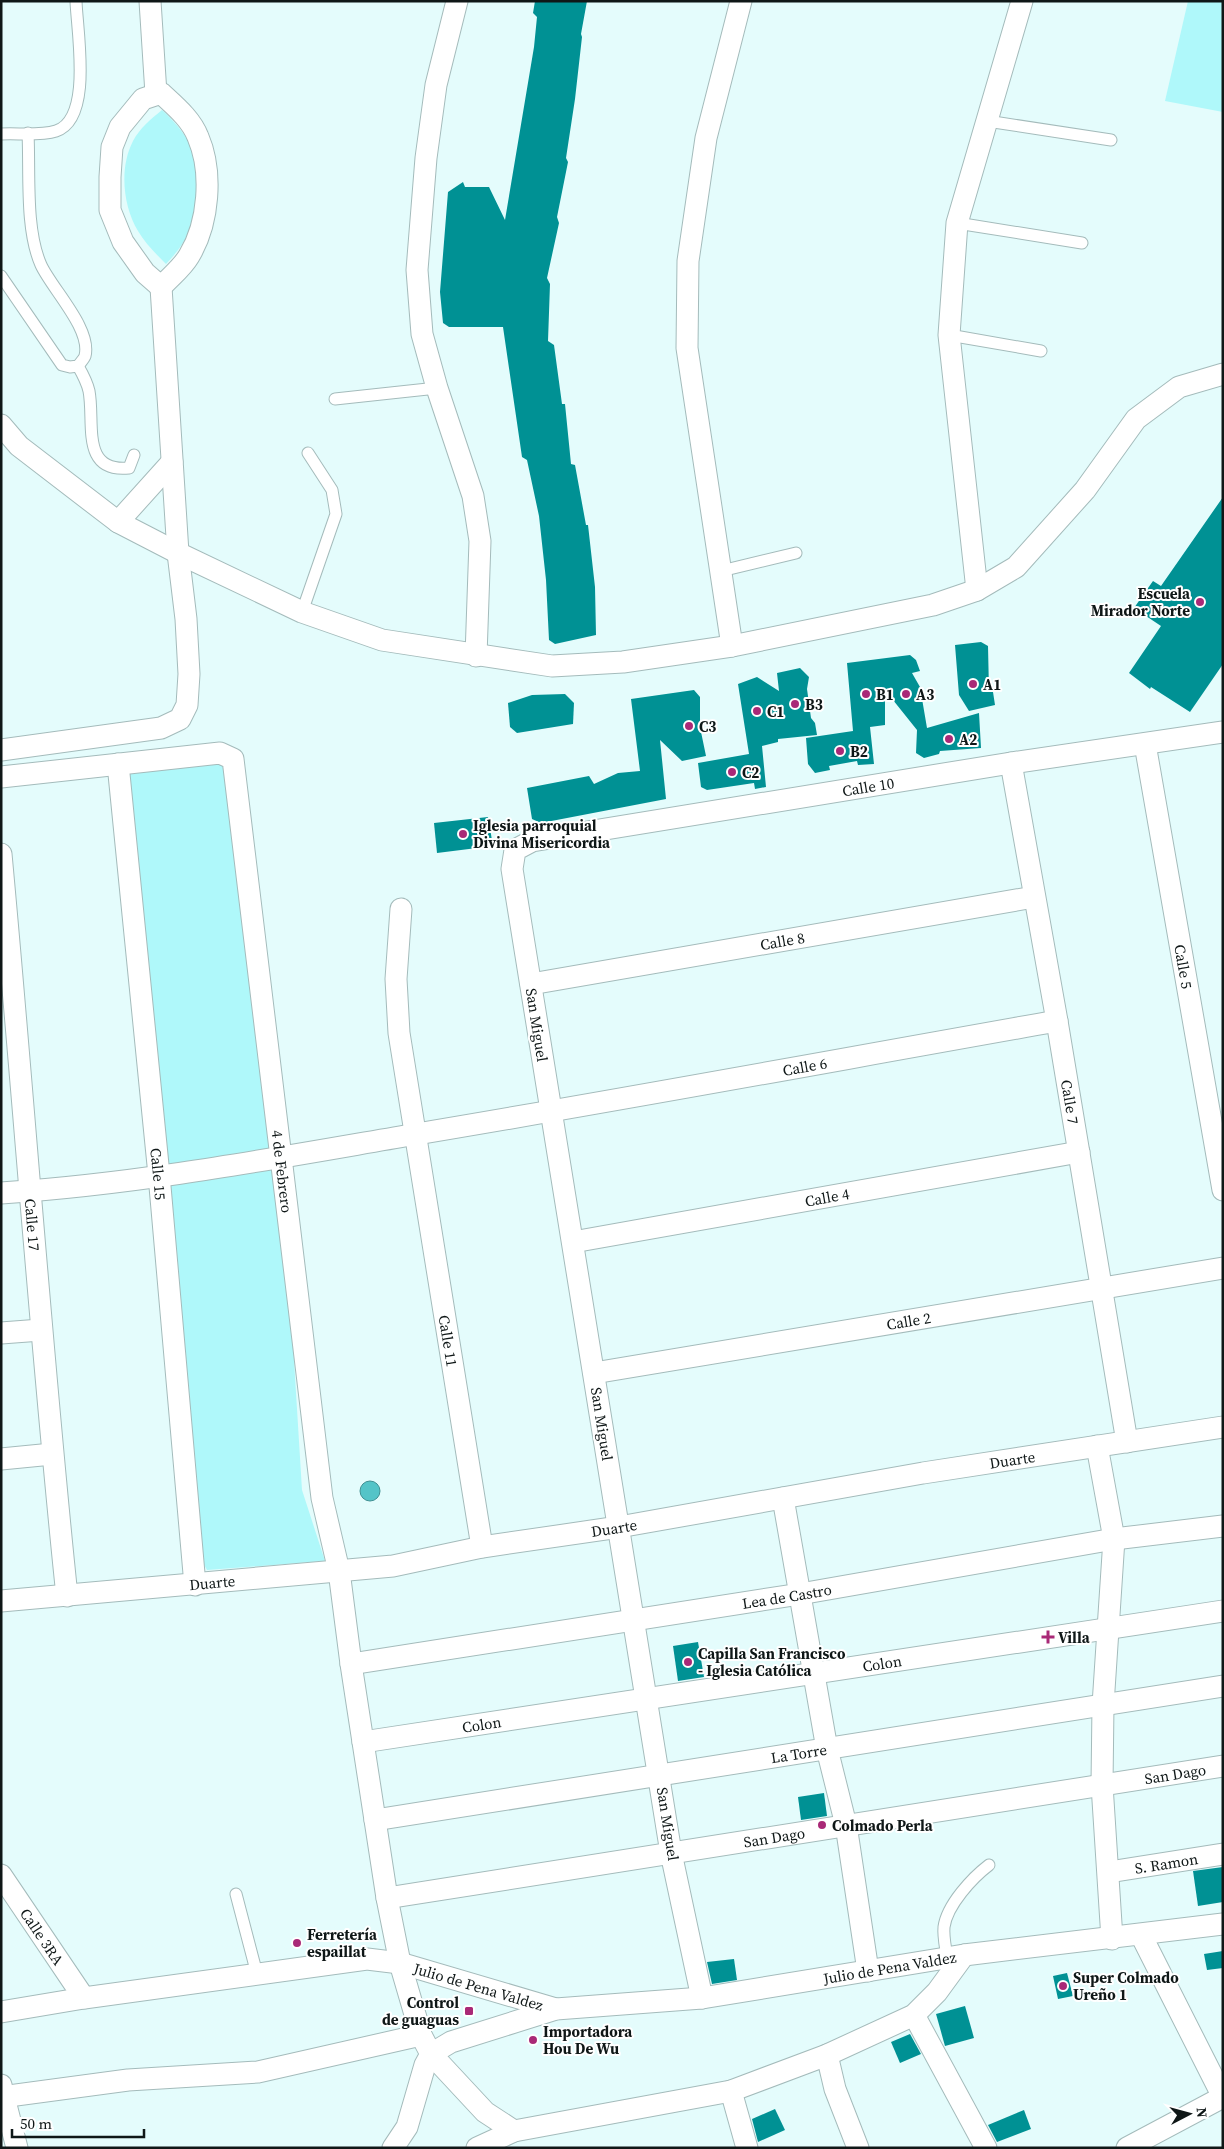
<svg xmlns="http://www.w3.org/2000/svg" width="1224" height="2149" viewBox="0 0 1224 2149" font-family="'Source Serif 4',serif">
<rect width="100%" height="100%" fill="#e4fcfc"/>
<g fill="#aff8fa">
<path d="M1188,1H1223V112L1165,101Z"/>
<path d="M162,110C194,139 206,168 195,210C189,235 184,245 166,264C156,254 145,243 138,231C123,206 119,168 133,141C140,128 151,119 162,110Z"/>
<path d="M201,755L235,771L276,1158L159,1175L119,771Z"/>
<path d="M282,1165L302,1490L325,1561L207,1570L191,1541L159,1185Z"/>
</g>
<circle fill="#54c4c8" stroke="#3f9093" cx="370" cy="1491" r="10"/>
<g fill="#009194">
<path d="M535,1H587L581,34L582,37L575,99L566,158L568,162L557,217L559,223L547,278L550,284L548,341L554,345L562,404H565L571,464L575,465L586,525H588L595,587L596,635L555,644L549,640L546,580L539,516L527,460L522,457L503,327H449L443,323L440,292L448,192L463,182L465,187H489L505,220L534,47L537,17L533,13Z"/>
<path d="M1223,497V664L1190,712L1151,687L1150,689L1129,673L1161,626L1134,608L1153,581L1161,586Z"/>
<path d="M981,642L988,646L989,691L993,692L995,705L969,711L959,695L955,645Z"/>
<path d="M910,655L916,660L920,671L912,673L920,687L927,728L979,713L981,748L940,751L939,754L924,758L916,753L917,730L885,690V725L870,727L874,764L858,765L857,761L829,766L830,770L815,773L808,764L806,738L853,731L847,663Z"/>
<path d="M800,668L809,677L807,689L811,718L815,723L817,735L778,739V742L762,746L766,787L755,789L754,783L707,790L701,787L698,763L749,754L738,684L757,677L779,691L777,673Z"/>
<path d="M694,690L700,697V727L706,756L682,761L660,740L666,799L541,823L532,819L527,788L589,776L594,784L618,773L640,771L631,699Z"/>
<path d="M565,694L574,703L573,724L517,733L510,727L508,703L532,695Z"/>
<path d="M488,817L493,846L437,853L434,823Z"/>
<path d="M698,1642L704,1677L678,1681L673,1646Z"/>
<path d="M824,1793L827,1816L801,1820L798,1797Z"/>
<path d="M1223,1867V1902L1198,1906L1193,1871Z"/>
<path d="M1223,1951V1968L1207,1970L1204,1954Z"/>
<path d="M734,1959L737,1980L712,1984L707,1962Z"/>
<path d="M1067,1973L1073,1996L1058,1999L1053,1976Z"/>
<path d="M965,2006L974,2038L945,2046L936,2014Z"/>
<path d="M910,2034L921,2054L900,2063L891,2042Z"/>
<path d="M775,2109L785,2130L758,2142L752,2119Z"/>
<path d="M1024,2110L1031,2129L997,2142L988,2125Z"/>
</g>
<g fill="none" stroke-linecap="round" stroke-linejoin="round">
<defs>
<g id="service">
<path d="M987,121L1111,140"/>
<path d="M1,134C18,133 40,136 56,131C93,119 77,32 76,1"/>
<path d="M957,223L1082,243"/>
<path d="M1,276L62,365L70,367L78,366C80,363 84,359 85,356C92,329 52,289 41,265C25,229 30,173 28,133"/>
<path d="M949,335L1041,351"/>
<path d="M78,366C82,373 87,382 89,391C95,422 80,473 129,468L134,455"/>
<path d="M335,399L437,388"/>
<path d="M721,571L796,553"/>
<path d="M302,612L336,514L332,490L308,453"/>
<path d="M236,1894L257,1974"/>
<path d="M947,1958C946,1949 943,1937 944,1927C947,1905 972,1878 989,1865"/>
</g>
<g id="minor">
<path d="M150,1L156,94"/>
<path d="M457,1L436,85L426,158L417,270L422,334L437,388L473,496L480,541L476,656"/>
<path d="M161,93C175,106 191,119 198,137C213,172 209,223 189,256C182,268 170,277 161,287L145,273L123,242L110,210V177L112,147L120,127L143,99Z"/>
<path d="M1,425L19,446L118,522L178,553L302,612L382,640L552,666L623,662L732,646L933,605L977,590L1016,567L1085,490L1136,419L1179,387L1223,374"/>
<path d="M118,522L172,462"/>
<path d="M977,590L949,335L957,223L1022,1"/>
<path d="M732,646L687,348L688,261L706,138L741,1"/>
<path id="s1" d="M1145,744L1223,1190"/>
<path d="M1,750L161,728L180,719L187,705L189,674L186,619L178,553L161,287"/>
<path id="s2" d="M1011,763L1057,1021L1127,1442"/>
<path id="s3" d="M118,764L159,1175L195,1585"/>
<path id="s4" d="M1,777L220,753L233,759L322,1498L339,1571L351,1664L387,1898L400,1963L421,2035L431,2054L485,2112L514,2131L731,2091L827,2055L914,2015L937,1992L964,1955"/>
<path id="s5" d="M1,854C24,1101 41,1349 67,1596"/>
<path id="s6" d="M401,909L396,979L399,1033L482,1547"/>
<path id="s7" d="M531,984L1034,897"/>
<path id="s8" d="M1,1193C139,1184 276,1158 411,1135C627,1099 842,1059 1057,1021"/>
<path id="s9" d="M573,1242L1079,1152"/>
<path d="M1,1333L41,1330"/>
<path id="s10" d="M594,1373L1223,1268"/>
<path d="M1097,1446L1114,1539L1103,1705L1102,1785L1112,1939"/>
<path d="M1,1459L52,1454"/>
<path d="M783,1498L827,1749L846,1825L868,1971"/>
<path id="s11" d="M1,1601L393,1566L482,1547L619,1527L923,1473L1223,1427"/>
<path id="s12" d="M351,1664L800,1594L1114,1539L1223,1526"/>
<path id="s13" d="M363,1742L1223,1611"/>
<path id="s14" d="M375,1820L1223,1686"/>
<path id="s15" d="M1109,1872L1223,1854"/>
<path id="s16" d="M1,1875L84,1998"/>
<path id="s17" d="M387,1898L1223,1766"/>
<path d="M1141,1935L1223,2097"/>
<path id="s18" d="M702,1998L671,1853L512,869L515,850L532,841L1011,763L1223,732"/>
<path id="s19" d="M1,2012L84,1998L367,1959L400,1963L556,2009"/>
<path d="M914,2015L986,2148"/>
<path id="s20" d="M431,2054L451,2042L556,2009L702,1998L964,1955L1223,1924"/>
<path d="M827,2055L835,2089L858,2148"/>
<path d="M1,2085L17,2148"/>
<path d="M731,2091L747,2148"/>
<path d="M1,2097L128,2080L258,2072L421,2035"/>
<path d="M393,2148L407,2127L425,2065L431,2054"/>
<path d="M477,2148L514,2131"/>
<path d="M1127,2148L1223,2097"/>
</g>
</defs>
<use href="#service" stroke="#a4bbbb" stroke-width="13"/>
<use href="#minor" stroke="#a4bbbb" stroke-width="23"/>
<use href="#service" stroke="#fff" stroke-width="11"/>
<use href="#minor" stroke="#fff" stroke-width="21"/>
</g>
<g fill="#a92977" stroke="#fff" stroke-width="2">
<circle cx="1200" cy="602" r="5"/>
<circle cx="973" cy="684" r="5"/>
<circle cx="866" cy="694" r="5"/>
<circle cx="906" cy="694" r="5"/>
<circle cx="795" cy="704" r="5"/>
<circle cx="757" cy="711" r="5"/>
<circle cx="689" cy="726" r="5"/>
<circle cx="949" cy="739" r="5"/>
<circle cx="840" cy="751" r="5"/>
<circle cx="732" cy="772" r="5"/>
<circle cx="463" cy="834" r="5"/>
<path d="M1045.5 1629.5h5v5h5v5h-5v5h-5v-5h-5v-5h5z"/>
<circle cx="688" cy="1662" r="5"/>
<circle cx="822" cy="1825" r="5"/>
<circle cx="297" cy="1943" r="5"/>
<circle cx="1063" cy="1986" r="5"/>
<rect x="464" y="2006" width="10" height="10" rx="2.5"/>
<circle cx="533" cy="2040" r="5"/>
</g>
<g text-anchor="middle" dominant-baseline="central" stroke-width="4" stroke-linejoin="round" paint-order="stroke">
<g font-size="15" font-weight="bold" fill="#0f1717" stroke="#fff" text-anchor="start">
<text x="1190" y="593" text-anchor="end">Escuela<tspan x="1190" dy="17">Mirador Norte</tspan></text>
<text x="983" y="684">A1</text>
<text x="876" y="694">B1</text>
<text x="916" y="694">A3</text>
<text x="805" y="704">B3</text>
<text x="767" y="711">C1</text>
<text x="699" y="726">C3</text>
<text x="959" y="739">A2</text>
<text x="850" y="751">B2</text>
<text x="742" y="772">C2</text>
<text x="473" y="825">Iglesia parroquial<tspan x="473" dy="17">Divina Misericordia</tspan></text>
<text x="1058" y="1637">Villa</text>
<text x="698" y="1653">Capilla San Francisco<tspan x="698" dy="17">- Iglesia Católica</tspan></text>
<text x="832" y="1825">Colmado Perla</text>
<text x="307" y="1934">Ferretería<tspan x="307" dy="17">espaillat</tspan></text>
<text x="1073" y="1977">Super Colmado<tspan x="1073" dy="17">Ureño 1</tspan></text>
<text x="459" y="2002" text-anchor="end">Control<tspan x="459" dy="17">de guaguas</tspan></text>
<text x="543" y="2031">Importadora<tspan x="543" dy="17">Hou De Wu</tspan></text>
</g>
<g font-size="15" fill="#0f1717" stroke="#fff">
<text stroke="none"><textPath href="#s18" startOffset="1524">Calle 10</textPath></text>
<text stroke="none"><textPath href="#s7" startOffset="255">Calle 8</textPath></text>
<text stroke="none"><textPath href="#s1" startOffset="226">Calle 5</textPath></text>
<text transform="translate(537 1025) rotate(81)">San Miguel</text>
<text stroke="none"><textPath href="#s8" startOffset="814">Calle 6</textPath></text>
<text stroke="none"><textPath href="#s2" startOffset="344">Calle 7</textPath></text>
<text stroke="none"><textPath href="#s4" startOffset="650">4 de Febrero</textPath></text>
<text stroke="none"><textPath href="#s3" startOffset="412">Calle 15</textPath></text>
<text stroke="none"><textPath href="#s9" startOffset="258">Calle 4</textPath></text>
<text stroke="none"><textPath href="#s5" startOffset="372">Calle 17</textPath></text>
<text stroke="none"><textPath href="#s10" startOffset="319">Calle 2</textPath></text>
<text stroke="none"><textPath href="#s6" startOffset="436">Calle 11</textPath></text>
<text transform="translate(602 1424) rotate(81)">San Miguel</text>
<text stroke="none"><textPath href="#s11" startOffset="1022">Duarte</textPath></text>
<text stroke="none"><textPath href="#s11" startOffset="618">Duarte</textPath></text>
<text stroke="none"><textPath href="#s11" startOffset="212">Duarte</textPath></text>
<text stroke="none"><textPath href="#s12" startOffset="441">Lea de Castro</textPath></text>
<text stroke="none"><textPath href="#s13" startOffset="525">Colon</textPath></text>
<text stroke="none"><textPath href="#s13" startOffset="120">Colon</textPath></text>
<text stroke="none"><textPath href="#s14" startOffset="429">La Torre</textPath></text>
<text stroke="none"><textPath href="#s17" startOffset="798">San Dago</textPath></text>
<text transform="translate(668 1824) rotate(81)">San Miguel</text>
<text stroke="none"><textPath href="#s17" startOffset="392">San Dago</textPath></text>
<text stroke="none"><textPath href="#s15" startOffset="58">S. Ramon</textPath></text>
<text stroke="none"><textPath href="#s16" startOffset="74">Calle 3RA</textPath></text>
<text stroke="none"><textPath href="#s20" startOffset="470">Julio de Pena Valdez</textPath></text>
<text stroke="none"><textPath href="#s19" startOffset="485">Julio de Pena Valdez</textPath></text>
</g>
</g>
<rect width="1224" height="2149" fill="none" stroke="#0f1717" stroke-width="5"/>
<g transform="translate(1189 2114) rotate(84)" stroke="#ffffff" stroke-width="4" paint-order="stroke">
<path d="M0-4L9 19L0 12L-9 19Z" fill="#0f1717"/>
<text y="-8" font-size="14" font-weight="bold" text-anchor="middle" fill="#0f1717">N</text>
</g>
<path d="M12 2129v8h132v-8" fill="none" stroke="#0f1717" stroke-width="2.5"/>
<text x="20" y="2129" font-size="15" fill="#0f1717" stroke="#ffffff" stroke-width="4" paint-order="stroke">50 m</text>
</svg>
